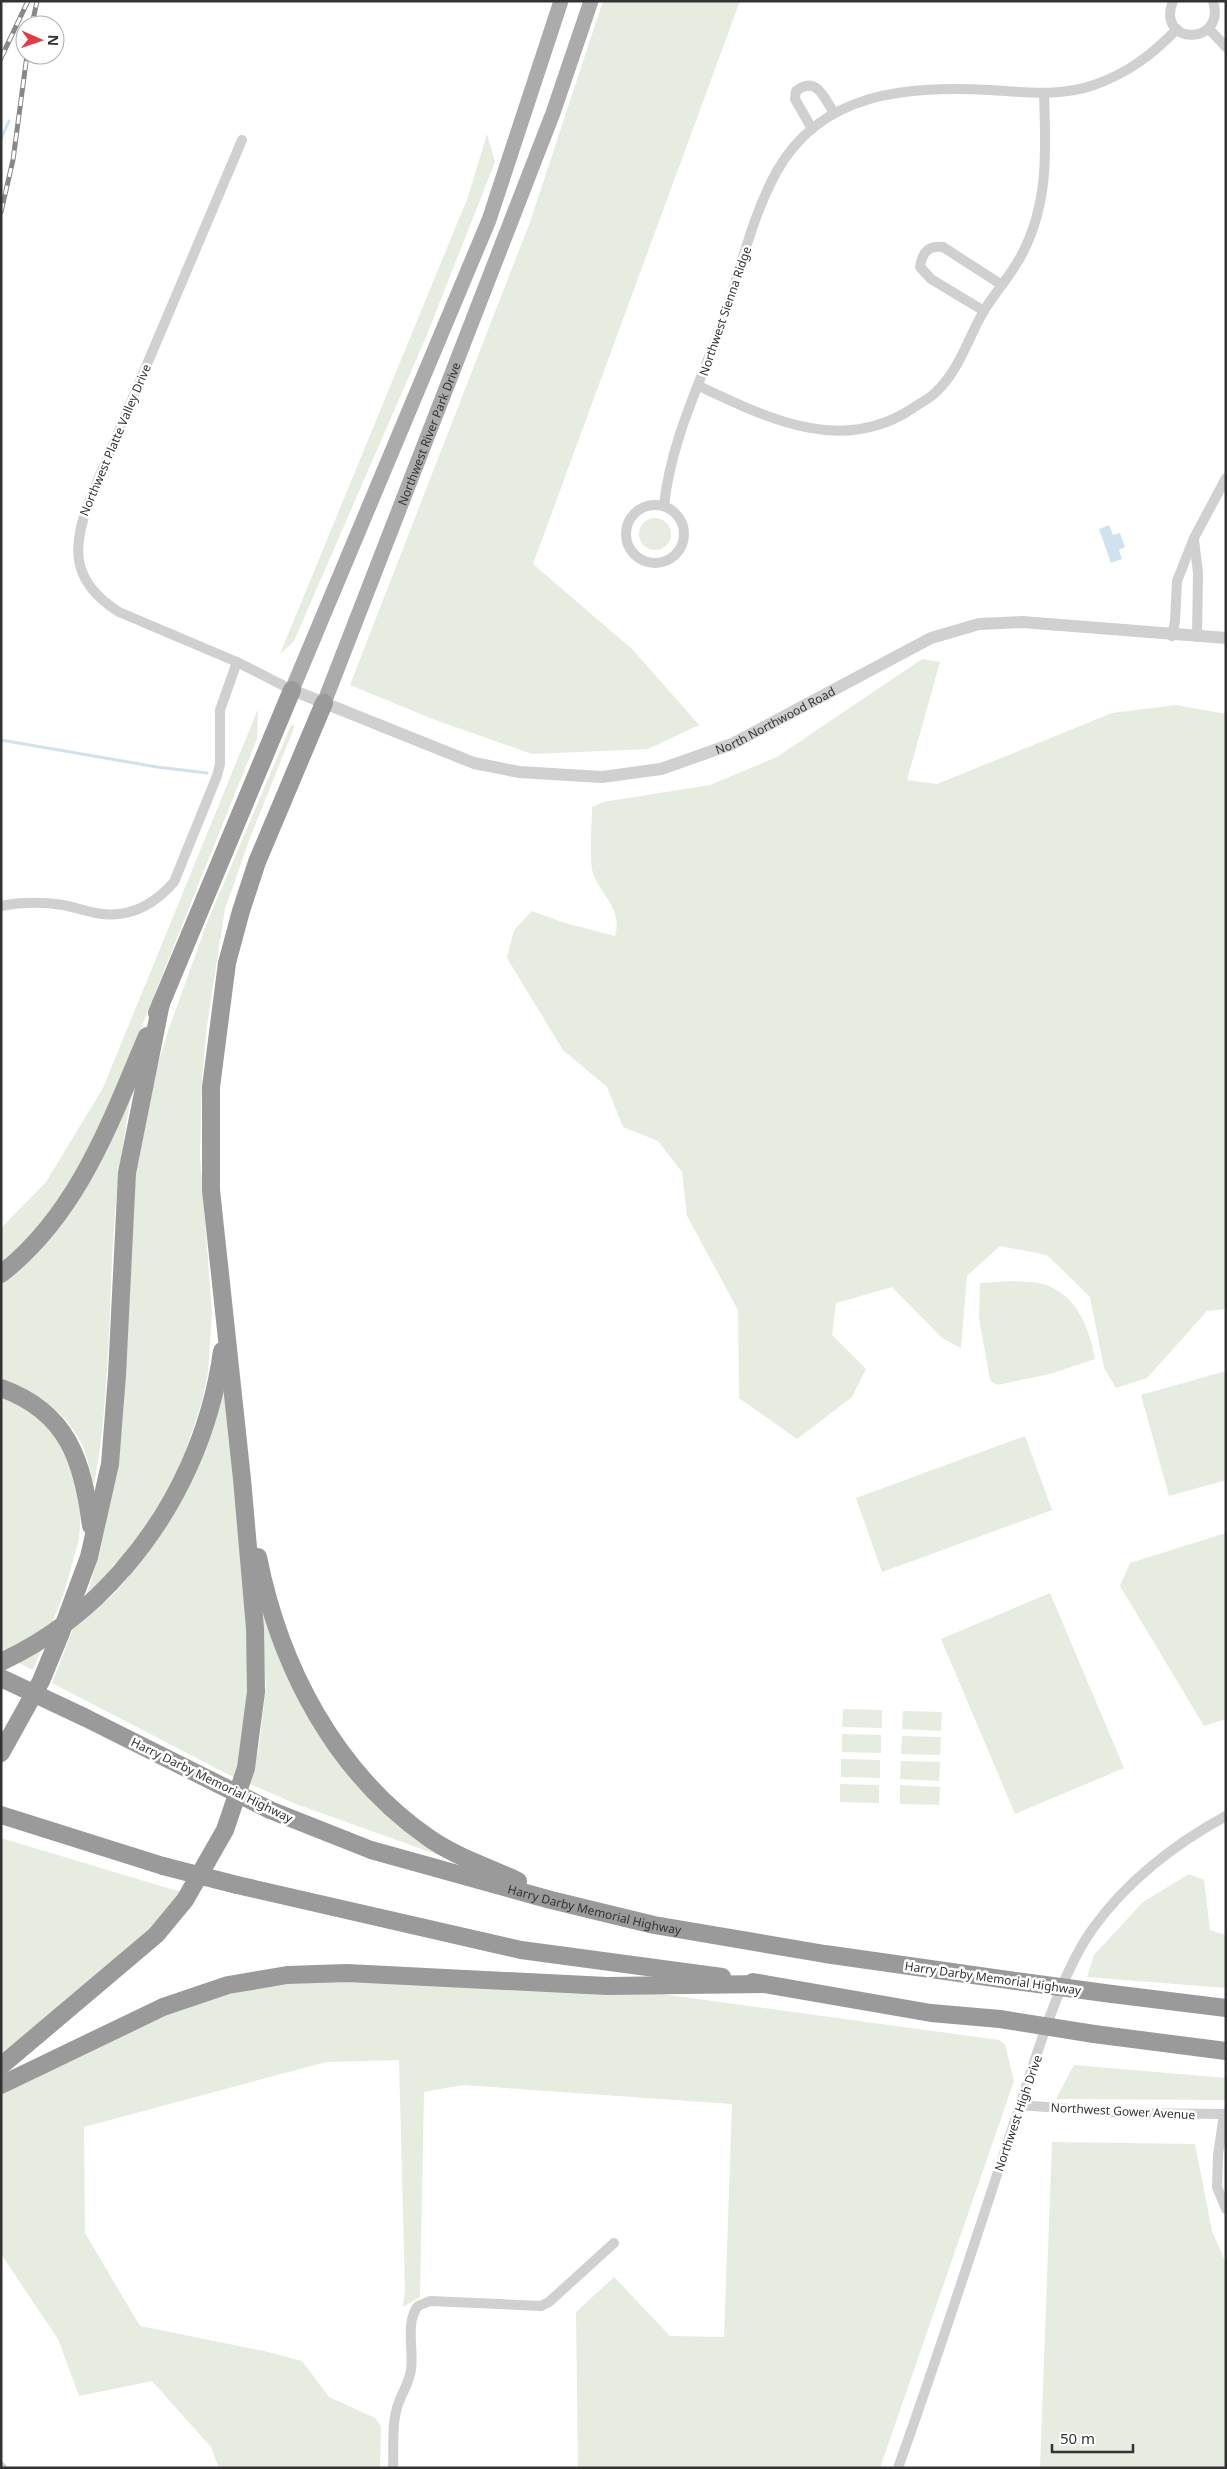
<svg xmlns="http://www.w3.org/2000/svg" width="1227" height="2469" viewBox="0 0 1227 2469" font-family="'Noto Sans',sans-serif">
<rect width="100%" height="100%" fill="#fff"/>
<g fill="#e6ecdf">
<path d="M603,1H740L533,564L633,650L699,725L648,749L532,754L430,718L350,685L530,222Z"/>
<path d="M487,134L495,162L426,337L294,641L280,654L468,197Z"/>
<circle cx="655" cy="534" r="16"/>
<path d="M922,659L940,662L907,780L937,784L1112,713L1176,705L1226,714V1309L1207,1311L1147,1378L1116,1388L1104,1368L1090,1297L1047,1255L1000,1246L967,1276L961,1348L942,1338L892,1287L836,1303L832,1335L866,1369L852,1397L797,1439L739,1398L738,1310L687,1216L682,1172L658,1141L623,1127L607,1087L563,1050L507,958L514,930L532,911L565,923L615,936C623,909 601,896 593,873C589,861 592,822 592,807L603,802L710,785L777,757Z"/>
<path d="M258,709L257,739C225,818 193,898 161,978C122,1074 85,1196 1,1262V1228L46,1182L103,1088Z"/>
<path d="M291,725H294V728L250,838L225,909L207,1026L202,1079L200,1155L212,1313L208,1372L202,1401L183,1459L169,1488L138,1541L129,1552L113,1565L108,1573L102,1604C117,1594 131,1573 142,1558C185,1499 206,1449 222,1378L227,1377L251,1670L247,1733L237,1779L52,1683L90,1585L100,1551L112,1492L123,1414L136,1166L157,1067L168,1031L208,920Z"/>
<path d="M128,1094L131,1096C124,1135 118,1174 115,1213C108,1304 111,1395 94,1485C90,1471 87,1454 80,1440C63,1410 34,1390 1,1379V1280L14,1270Z"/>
<path d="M1012,1281C1025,1282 1039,1281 1051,1287C1079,1300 1090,1331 1095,1359L1050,1374L997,1385L990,1380L979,1318L980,1283Z"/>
<path d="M1226,1371V1480L1169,1496L1141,1395Z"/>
<path d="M1,1395L15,1399L48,1423L70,1456L81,1514L79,1539L64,1593L33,1670L1,1654Z"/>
<path d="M1025,1436L1052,1510L882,1572L856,1498Z"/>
<path d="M1226,1533V1719L1204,1726L1120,1586L1130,1563Z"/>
<path d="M259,1591L304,1706L444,1857L296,1804L250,1784L259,1748L266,1686Z"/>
<path d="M1050,1593L1124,1768L1015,1814L941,1639Z"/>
<path d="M843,1709L882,1710V1728L842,1727Z"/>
<path d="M903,1711L942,1712L941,1731L902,1729Z"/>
<path d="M842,1734L881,1735V1753L842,1752Z"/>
<path d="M902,1736L941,1737L940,1755L901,1754Z"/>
<path d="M841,1759L880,1760V1778L841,1777Z"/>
<path d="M901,1761L940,1762L939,1781L900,1779Z"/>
<path d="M840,1784L879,1785V1803L840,1802Z"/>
<path d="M900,1785L940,1787L939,1805L900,1804Z"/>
<path d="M1,1838L184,1893L165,1917L1,2056Z"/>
<path d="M1189,1874L1204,1880L1210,1930L1226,1935V1988L1087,1977L1094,1955L1143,1902Z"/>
<path d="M291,1979L654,1993L999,2040L1005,2044L1014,2081L880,2468H578L576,2312L614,2277L670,2336L724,2337L732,2104L463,2085L424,2092L420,2297L403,2307L405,2291L399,2060L326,2062L84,2127L85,2233L140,2326L264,2351L302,2361L329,2397L375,2418L381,2426L380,2468H219L211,2447L152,2381L79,2396L58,2339L1,2254V2095L88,2050L208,1995Z"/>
<path d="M1074,2065L1226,2078V2100L1056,2099Z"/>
<path d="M1052,2142L1195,2144L1212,2231L1226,2263V2468H1040Z"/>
</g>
<path fill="#cfe2ee" d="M1109,525L1113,535L1120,533L1125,547L1119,550L1122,559L1111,563L1099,529Z"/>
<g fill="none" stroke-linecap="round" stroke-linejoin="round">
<g stroke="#cfe2ee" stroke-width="3">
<path d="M1,139L9,121"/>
<path d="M1,740L157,767L207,773"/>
</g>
<g stroke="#d0d0d0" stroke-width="10">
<path d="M1173,1C1155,46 1227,46 1213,1"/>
<path d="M1209,29L1226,47"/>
<path d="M812,129L795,99L796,91C817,75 824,98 834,113"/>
<path d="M242,140L92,494C72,544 68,580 119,612L237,662L292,690"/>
<path d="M984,311L931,279L920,267C922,253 928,245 943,247L1002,285"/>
<path d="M699,386C767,418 842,456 913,408C920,403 929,399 935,393C960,370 968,337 985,309C996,291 1011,275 1021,256C1049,204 1046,151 1044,94"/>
<circle cx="655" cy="534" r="29"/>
<path d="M664,506C671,437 704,376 726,311C742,264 753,214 777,171C822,91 908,86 990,90C1025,92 1060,97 1094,85C1128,73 1152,55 1177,29"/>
<path d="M1194,539L1198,573L1197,637"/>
<path d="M1172,636L1175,621L1177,581L1194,538L1226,478"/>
<path d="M1,906C21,902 43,902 63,905C74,907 85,911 96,913C128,919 154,905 174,882L217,776L220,764V710L237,662"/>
<path d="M1020,2105L1122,2113L1226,2114"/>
<path d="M1224,2114L1218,2155L1217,2187L1226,2209"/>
<path d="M1,2467L2,2468"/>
<path d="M393,2468C394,2447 391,2422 399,2402C403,2391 409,2383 411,2370C414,2351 405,2322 418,2306L430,2301L541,2306L549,2302L614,2243"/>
<path d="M898,2468C939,2354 976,2238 1014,2123C1034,2065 1058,1976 1094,1927C1127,1881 1176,1843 1226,1816"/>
</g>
<path stroke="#d0d0d0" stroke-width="12" id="s1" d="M292,690L474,763L519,772L602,777L661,769L732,744L931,638L979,624L1022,622L1226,638"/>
<g stroke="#ababab" stroke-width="15">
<path d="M292,690L489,220L561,1"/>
<path id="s2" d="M324,703L553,113L591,1"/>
</g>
<g stroke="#9a9a9a" stroke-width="18">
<path d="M157,1013L292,690"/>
<path d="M1,1274C78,1214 110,1123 147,1036"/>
<path d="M1,1388C68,1412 83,1461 91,1526"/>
<path d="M258,1557C280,1667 335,1773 429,1838C456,1857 489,1867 518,1881"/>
<path d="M124,1568C177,1507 211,1431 222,1351"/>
<path d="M84,1717L210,1780"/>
<path d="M1,1753L41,1681L60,1635L89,1557L110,1464L117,1375L127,1173L161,1003"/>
<path id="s3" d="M270,1810L371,1850L551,1900L654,1925L825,1954L1023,1982"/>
<path d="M1,1815L163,1866"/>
<path d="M237,1885L521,1950L722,1977"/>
<path d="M753,1982L931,2013L1000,2019"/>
<path d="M1112,1994L1226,2008"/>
<path d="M1094,2034L1226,2051"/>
<path d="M1,2066L156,1935L185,1900L225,1830L246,1768L256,1692L255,1628L242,1479L211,1190V1087L227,963L241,911L257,862L324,703"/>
<path d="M1,2085L163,2007L228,1985L287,1975L347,1973L607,1986L764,1984"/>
</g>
<defs>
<g id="rail">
<path d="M32,25L37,1"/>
<path d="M1,58L28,1"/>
<path d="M1,212L13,160L27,55"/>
</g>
</defs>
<use href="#rail" stroke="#888" stroke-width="5"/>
<use href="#rail" stroke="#fff" stroke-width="3" stroke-dasharray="9" stroke-linecap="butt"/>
<g stroke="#9a9a9a" stroke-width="18">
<path d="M1,1662C48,1640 90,1608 124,1568"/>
<path d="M1,1678L84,1717"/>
<path d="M210,1780L270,1810"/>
<path d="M163,1866L237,1885"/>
<path d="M1023,1982L1112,1994"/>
<path d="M1000,2019L1094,2034"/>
</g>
</g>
<g text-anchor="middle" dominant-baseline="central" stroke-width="5" stroke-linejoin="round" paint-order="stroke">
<g font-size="12" fill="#333" stroke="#fff">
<text transform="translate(725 311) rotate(-71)">Northwest Sienna Ridge</text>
<text stroke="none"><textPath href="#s2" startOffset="289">Northwest River Park Drive</textPath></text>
<text transform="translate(115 440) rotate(-67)">Northwest Platte Valley Drive</text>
<text stroke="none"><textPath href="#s1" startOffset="509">North Northwood Road</textPath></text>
<text transform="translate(212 1780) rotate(26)">Harry Darby Memorial Highway</text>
<text stroke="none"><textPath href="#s3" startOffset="340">Harry Darby Memorial Highway</textPath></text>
<text transform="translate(993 1978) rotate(8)">Harry Darby Memorial Highway</text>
<text transform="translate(1123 2111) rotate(3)">Northwest Gower Avenue</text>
<text transform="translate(1018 2113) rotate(-71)">Northwest High Drive</text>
</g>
</g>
<rect width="1227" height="2469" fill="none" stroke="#333333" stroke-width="5"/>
<g transform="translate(40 40) rotate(92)"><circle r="24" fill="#ffffff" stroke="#adadad"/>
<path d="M0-4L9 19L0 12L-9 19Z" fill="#e63946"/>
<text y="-8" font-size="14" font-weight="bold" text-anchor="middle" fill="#333333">N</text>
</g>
<path d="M1052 2444v8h81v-8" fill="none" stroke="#333333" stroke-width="2.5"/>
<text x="1060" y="2444" font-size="15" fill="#333333" stroke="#ffffff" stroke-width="4" paint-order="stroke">50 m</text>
</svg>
